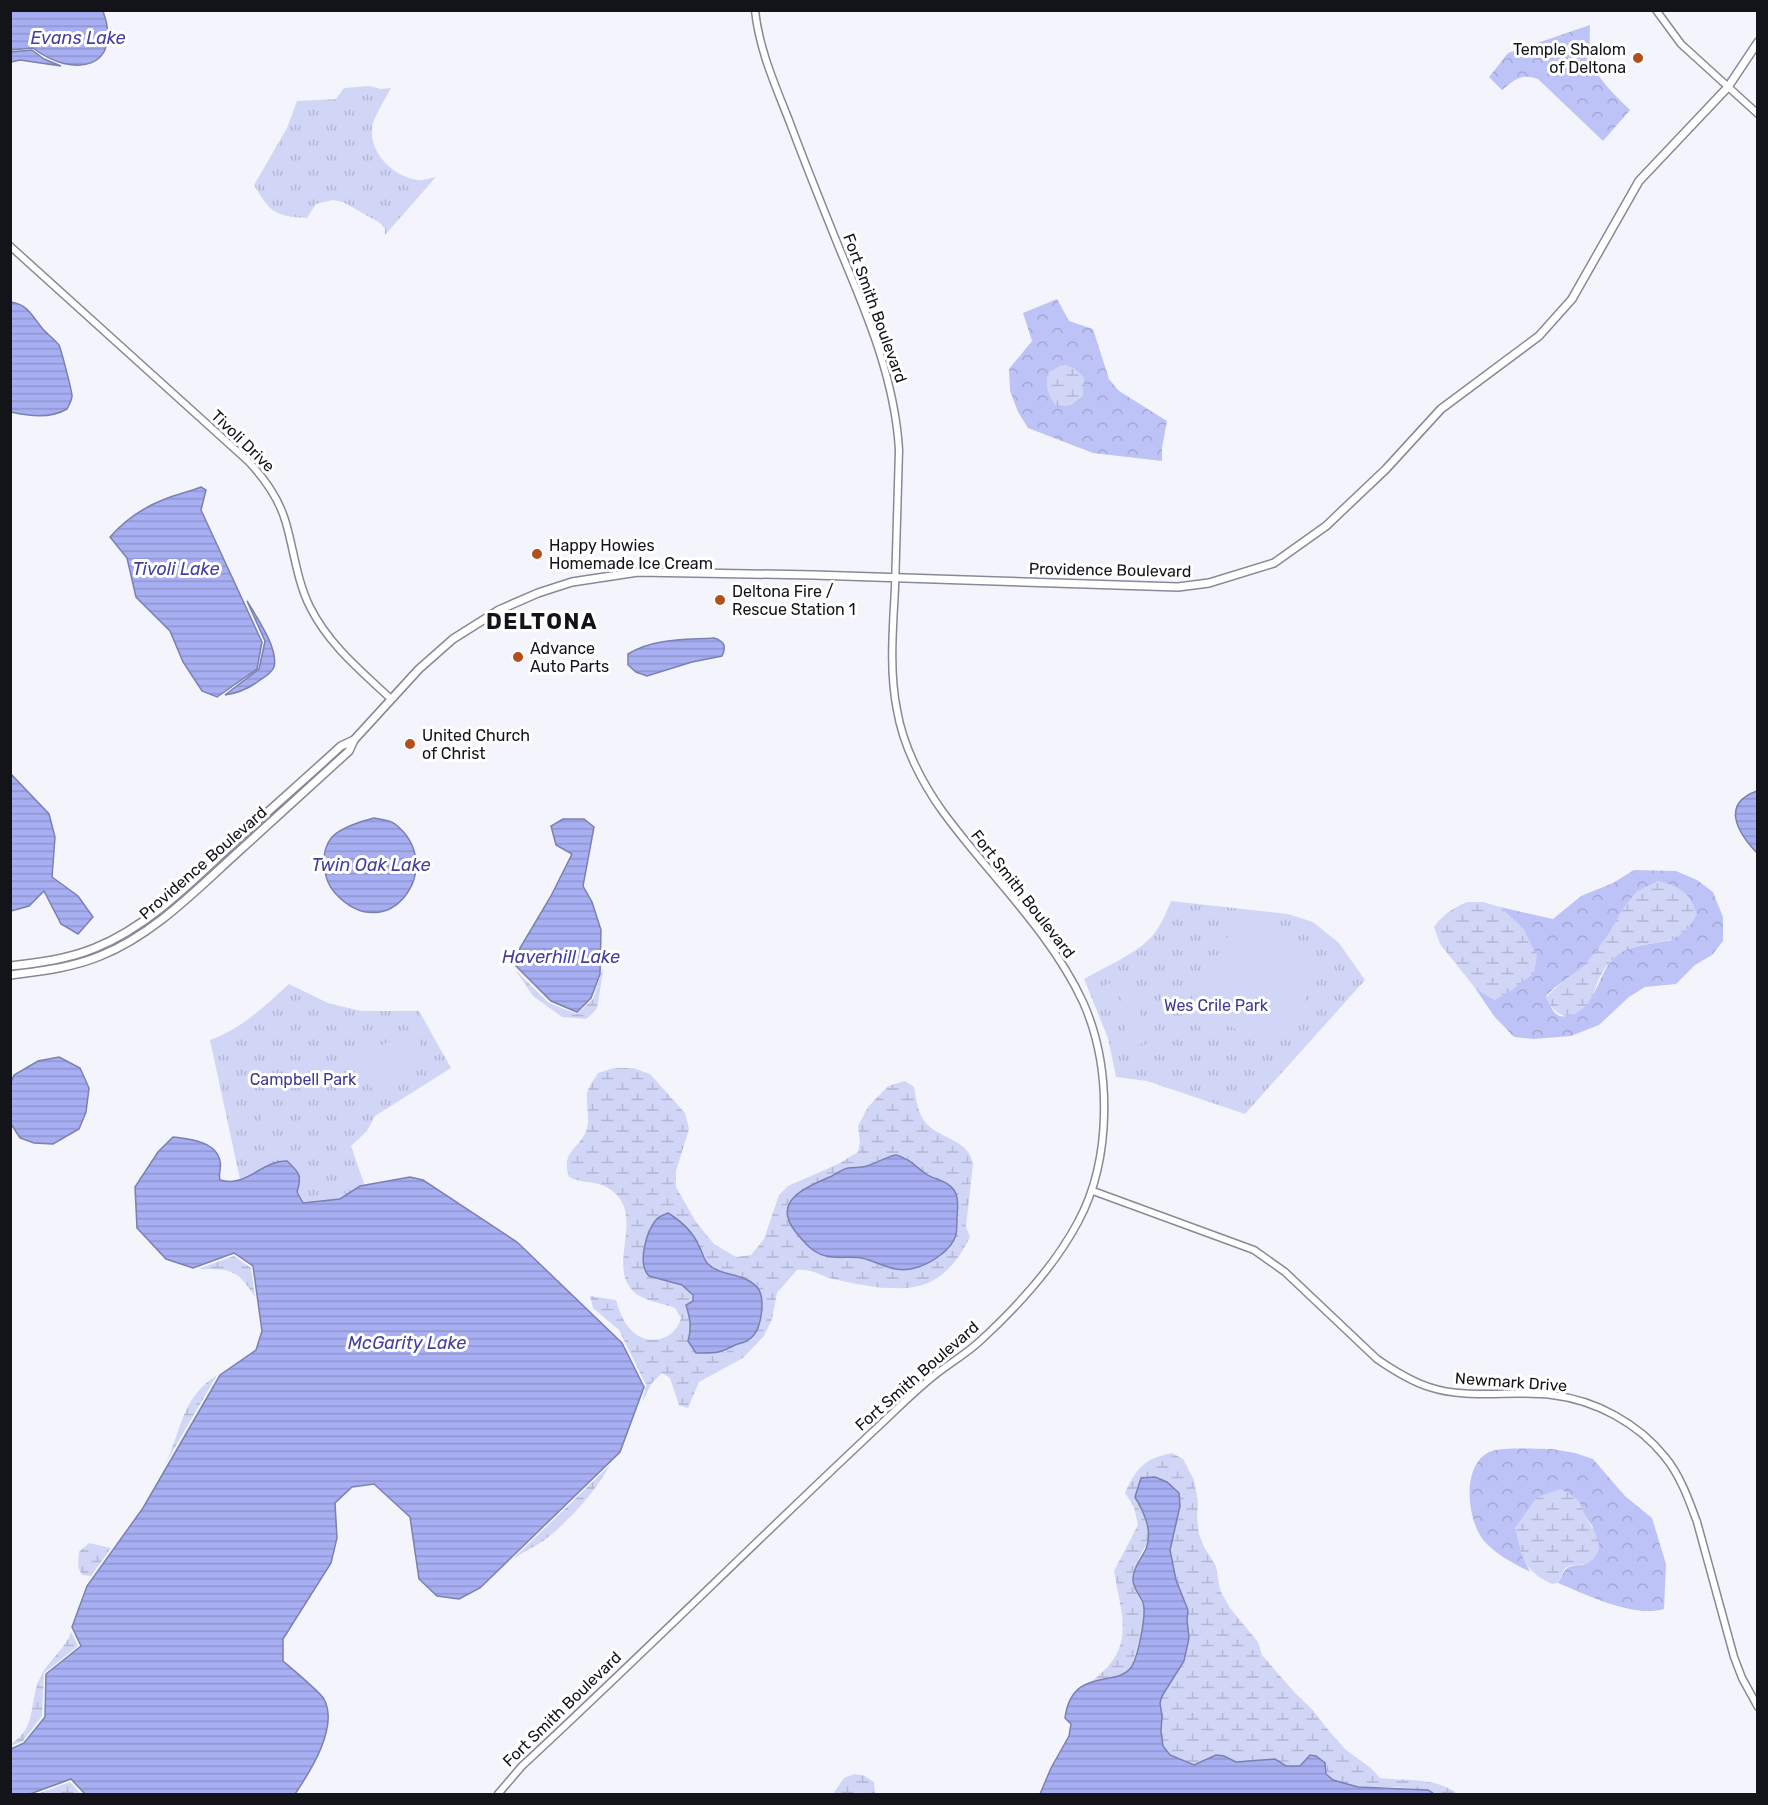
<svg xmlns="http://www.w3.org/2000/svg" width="1768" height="1805" viewBox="0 0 1768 1805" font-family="Rubik,sans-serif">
<defs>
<pattern id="grass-tufts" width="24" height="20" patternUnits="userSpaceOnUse" patternTransform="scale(1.5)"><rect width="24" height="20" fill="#d1d6f7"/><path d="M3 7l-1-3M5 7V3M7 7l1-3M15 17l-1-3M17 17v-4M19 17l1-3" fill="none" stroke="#b3b7d3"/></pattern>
<pattern id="forest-crowns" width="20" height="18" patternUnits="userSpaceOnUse" patternTransform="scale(1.5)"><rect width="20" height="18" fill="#bdc3f7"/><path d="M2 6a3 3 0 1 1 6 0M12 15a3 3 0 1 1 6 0" fill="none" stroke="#a2a7d3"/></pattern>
<pattern id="wetland-marsh" width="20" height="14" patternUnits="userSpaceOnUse" patternTransform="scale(1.5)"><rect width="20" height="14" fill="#d1d6f7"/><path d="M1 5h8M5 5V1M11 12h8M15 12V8" fill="none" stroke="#b3b7d3"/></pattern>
<pattern id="water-rules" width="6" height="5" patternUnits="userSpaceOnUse" patternTransform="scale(1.5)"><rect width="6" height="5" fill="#a7aef2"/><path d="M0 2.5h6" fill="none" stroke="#8f95cf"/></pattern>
</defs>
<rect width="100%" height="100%" fill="#f4f5fc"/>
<g fill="url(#grass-tufts)">
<path d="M369,86L381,89L391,88C386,98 374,116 372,127C369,153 393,176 417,180C423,181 430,178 436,177L385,235V229L380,223L343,202L333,200L316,204L307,218C274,216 271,213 254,185L287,128L297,101L336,99L344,88Z"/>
<path d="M1171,901L1288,914L1313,922L1339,943L1365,980L1245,1114L1147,1081L1116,1077L1108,1038L1084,979C1105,967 1138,953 1153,935C1162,924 1166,913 1171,901Z"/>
<path d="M289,984L328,1003L361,1011H419L451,1068L375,1116L367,1131L351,1146L374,1212L250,1226L210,1040C241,1029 265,1006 289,984Z"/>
</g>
<g fill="url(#forest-crowns)" fill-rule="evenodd">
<path d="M1590,25C1590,34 1589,45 1590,54C1592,75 1616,96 1630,110L1603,141L1538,79C1521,73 1515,79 1502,90L1489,77L1508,53Z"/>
<path d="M1057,299L1069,321L1093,329L1109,379L1119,391L1167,421L1162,448V461L1093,453L1028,428L1018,412L1010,391L1009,369L1032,341L1023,313Z"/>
<path d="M1634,870L1676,871L1697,880L1713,892L1723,917V941L1712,955L1695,965L1676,984L1645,987L1629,997L1599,1025L1571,1036L1534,1039L1514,1037L1494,1016L1475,988L1495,1000L1524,930L1500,907L1553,919L1581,896L1613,883ZM1623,909L1672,940C1654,944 1628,944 1614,958C1601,971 1600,987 1590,998C1583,1006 1566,1024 1555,1013C1551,1009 1549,1001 1546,996C1557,984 1571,977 1583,967C1598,955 1614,926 1623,909Z"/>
<path d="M1552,1449L1575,1453L1593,1459L1625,1496L1652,1518L1666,1564L1664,1609C1633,1618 1587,1595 1558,1583C1567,1568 1564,1565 1584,1565L1593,1527L1585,1516L1579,1502L1521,1552L1530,1572C1515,1564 1496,1555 1484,1541C1467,1521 1460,1462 1492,1451C1505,1447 1537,1449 1552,1449Z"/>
</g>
<g fill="url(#wetland-marsh)" fill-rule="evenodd">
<path d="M1063,364L1074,368L1084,377L1083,396L1071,405L1057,407C1048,397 1045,387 1048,373Z"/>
<path d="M1658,881C1680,887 1689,891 1697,914C1677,954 1648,935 1619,954C1612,959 1605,967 1601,975C1597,981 1596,989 1592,996C1580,1020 1557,1024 1546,997L1567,978L1584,966L1610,932L1623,909L1637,891Z"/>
<path d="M1467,902H1483L1500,907L1524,930L1537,956L1534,973L1512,990L1495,1000L1475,988L1440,944L1434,927C1442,915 1453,908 1467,902Z"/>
<path d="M603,968C603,972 598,1006 597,1008C594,1013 589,1016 586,1019L562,1017L533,996L516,971L549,1003L577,1014L593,999Z"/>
<path d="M614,1068H633L650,1074L685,1113L689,1129L676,1171V1187L696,1222L714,1244L736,1257L751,1255L764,1239L779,1195L788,1186L838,1164L858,1152L860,1142L858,1126L868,1107L888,1086L905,1081L914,1087C916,1098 917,1109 923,1119C936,1140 970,1137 973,1165L966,1226L970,1237C961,1255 949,1273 930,1282C904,1295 860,1285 833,1279C820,1276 812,1268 797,1270L777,1293L772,1319L764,1336L743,1358L699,1382L688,1408L679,1405L670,1378L662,1373L651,1384L642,1403L646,1385L619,1330L593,1308L590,1296L616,1300C619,1310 623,1322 631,1330C647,1347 675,1341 681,1318L675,1308C662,1303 643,1301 633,1291C605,1263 651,1209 604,1186C593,1181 580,1183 569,1177C560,1150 581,1149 587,1128C590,1118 586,1105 587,1094C588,1087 594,1080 598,1073ZM896,1155L905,1157L928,1176L942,1180L930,1261C894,1276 898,1269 864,1259C856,1257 848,1259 840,1258C811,1255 801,1242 787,1218L803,1189L834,1175L866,1167L886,1157ZM681,1221L699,1244L706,1262L721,1273L741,1277L749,1340L737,1344L725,1352L688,1341C692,1328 690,1318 687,1305L693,1301C693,1280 663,1282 649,1276Z"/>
<path d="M234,1256L251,1268L255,1297C237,1268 229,1269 198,1269Z"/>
<path d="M217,1375L154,1483C158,1475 164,1467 168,1458C183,1424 183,1397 217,1375Z"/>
<path d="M1172,1453L1183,1459L1194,1480L1198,1502L1197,1518L1199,1534L1204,1547L1216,1566L1220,1590L1230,1608L1258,1642L1262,1655L1295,1693L1312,1709L1329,1731L1346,1750L1371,1768L1380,1778C1407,1781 1435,1777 1458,1794H1434L1428,1790L1394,1787H1358L1333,1780L1326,1774V1769L1314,1755H1310L1300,1766H1286L1275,1759L1236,1762L1224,1756L1216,1755L1194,1765L1170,1756L1163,1746L1161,1732L1162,1716L1160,1703L1162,1696L1184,1661L1189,1638L1187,1620L1188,1610L1176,1580L1170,1550L1180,1506L1135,1496L1145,1518L1149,1539L1138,1560L1136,1591L1146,1613L1143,1628L1132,1665L1125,1673L1089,1683C1137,1649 1122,1619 1114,1571L1138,1525L1134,1507L1125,1493C1136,1468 1145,1458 1172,1453Z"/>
<path d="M610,1465C594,1494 571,1518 546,1539C534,1548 521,1552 510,1562Z"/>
<path d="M1561,1489C1567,1493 1576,1497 1580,1503C1582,1507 1583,1512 1585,1516C1593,1531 1609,1546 1590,1562C1582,1568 1570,1561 1564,1570C1562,1574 1560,1579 1558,1583L1552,1584C1523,1571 1522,1557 1515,1528L1537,1497Z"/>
<path d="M89,1543L111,1548L91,1576L82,1575L78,1567L79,1552Z"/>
<path d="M71,1632L78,1646L44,1673L42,1716L23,1741L11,1746V1744C38,1726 28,1704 40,1678C48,1660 65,1650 71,1632Z"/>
<path d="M854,1774L863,1775L874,1782L875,1794H833L844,1778Z"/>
<path d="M70,1782L81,1794H37Z"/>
</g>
<g fill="#d1d6f7">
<path d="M1242,912L1322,959L1324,965L1276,1049L1198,1010L1191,1001Z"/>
<path d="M1123,975L1137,1001L1126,1008L1111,982Z"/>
<path d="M1110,983L1124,1009L1113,1015L1098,989Z"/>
<path d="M1136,1007L1141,1015L1123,1025L1118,1017Z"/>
<path d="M1142,1018L1147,1026L1129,1036L1124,1028Z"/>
<path d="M1148,1029L1153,1037L1135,1047L1130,1039Z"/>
<path d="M375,1031L379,1041L361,1048L357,1038Z"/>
<path d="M414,1031L428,1063L370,1088L357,1056Z"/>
<path d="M1154,1039L1159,1048L1141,1058L1137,1049Z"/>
<path d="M292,1079L294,1088L274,1092L272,1083Z"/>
<path d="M265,1110L273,1114L266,1130L258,1126Z"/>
</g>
<g fill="url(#water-rules)" stroke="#7b80b1" stroke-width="1.5">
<path d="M11,10L103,11C124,69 73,79 33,48L11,50Z"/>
<path d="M32,50L44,59L61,66L20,60L11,62V52Z"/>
<path d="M10,302C28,304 32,316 42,328C47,334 54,339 59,345C61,349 72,391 72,396C72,400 69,405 67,409C50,419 29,416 11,412Z"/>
<path d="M201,487L206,490L201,510L262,642L257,669L217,697L202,691L183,662L170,631L136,597L127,558L110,537C125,520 144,507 165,499C177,494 189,492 201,487Z"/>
<path d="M247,601C256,616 279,649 274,667C272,672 265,677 260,680C250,688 238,693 225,695L259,669L265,641Z"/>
<path d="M714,638C724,641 727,646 722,656L692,662L647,676L636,672L628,665V654C653,638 685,640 714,638Z"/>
<path d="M11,774L49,814L55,837L52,877L78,896L93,917L78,934L61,924L44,891L29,906L11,911Z"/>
<path d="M1757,791H1758L1757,853C1738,833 1720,804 1757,791Z"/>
<path d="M374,818C380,819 390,820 395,824C449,866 388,951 335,893C323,880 319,852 332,837C340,828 362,821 374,818Z"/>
<path d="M563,819H584L594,827L583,886L592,902L601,930L600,974L591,998L577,1012L551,1001L516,966L520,948L551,896L572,854L556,845L551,826Z"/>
<path d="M59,1057L80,1068L89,1088L86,1112L79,1129L53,1144L34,1143L20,1138L11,1124V1082L14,1075L38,1061Z"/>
<path d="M173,1137C189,1139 216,1141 220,1161C222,1167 218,1173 220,1180C247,1188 262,1160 287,1161C300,1173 302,1176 297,1192L303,1203L340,1199L360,1186L410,1177L423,1180L517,1242L622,1343L644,1387L620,1452L480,1588L459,1599L437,1596L419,1579L410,1517L374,1484L352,1487L335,1503L337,1538L331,1563L283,1639V1661C291,1668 320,1692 324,1699C339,1727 310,1772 295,1794H85L71,1779L30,1794H11V1749L24,1743L45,1717L46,1674L81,1646L72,1627L87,1586L143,1508L220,1375L256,1350L262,1331L253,1266L234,1253L193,1268L166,1259L137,1228L135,1187L158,1152Z"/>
<path d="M896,1155C909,1158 916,1167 926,1174C935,1180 947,1180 954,1190C959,1197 958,1208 957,1216C957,1222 957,1229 956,1235C951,1251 930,1264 915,1268C895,1274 881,1263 862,1258C851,1256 838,1259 826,1256C811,1252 804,1242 795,1231C771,1200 808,1186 832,1176C837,1173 843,1169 848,1168C854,1167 861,1168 867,1166C877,1163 885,1157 896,1155Z"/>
<path d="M668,1213C681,1221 693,1232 699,1246C702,1251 703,1258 707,1263C720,1277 742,1272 756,1286C762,1292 762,1300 762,1307C761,1319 759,1334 748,1340C745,1343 739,1343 735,1345C719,1354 715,1353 696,1353L688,1341C692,1327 690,1318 686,1305L693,1301V1295L682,1285L649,1276C637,1264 646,1232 656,1220C659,1216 664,1215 668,1213Z"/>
<path d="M1155,1477L1167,1482L1179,1493L1180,1506L1170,1550L1176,1580L1188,1610L1187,1620L1189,1638L1184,1661L1162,1696L1160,1703L1162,1716L1161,1732L1163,1746L1170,1755L1194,1765L1216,1755L1224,1756L1236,1762L1275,1759L1286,1766H1300L1310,1755L1316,1756L1325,1763L1326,1774L1333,1780L1358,1787L1428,1790L1434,1794H1040L1051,1768L1069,1736L1071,1724L1065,1718C1072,1665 1118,1689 1132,1666C1138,1655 1147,1615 1143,1603C1140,1595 1132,1587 1133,1578C1134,1566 1141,1559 1146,1549C1153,1531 1144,1512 1135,1497L1141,1478Z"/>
</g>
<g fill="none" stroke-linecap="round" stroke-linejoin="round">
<defs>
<g id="tertiary">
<path d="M1656,10L1681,44L1758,114"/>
<path d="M10,246L248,461C265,479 279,498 286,523C294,551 297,581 310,607C329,645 361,671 391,699"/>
<path d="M1093,1191L1254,1250L1285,1272L1377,1359C1393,1370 1410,1381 1429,1387C1468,1400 1511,1390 1552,1395C1595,1400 1638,1423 1665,1457C1680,1475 1689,1500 1697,1522L1734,1657L1742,1678L1758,1707"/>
<path d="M498,1794L522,1766C643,1654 760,1537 881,1424C898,1408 916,1390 935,1375C950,1363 966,1354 980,1341C1017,1307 1054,1267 1078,1222C1112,1159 1112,1067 1083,1002C1050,931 989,875 943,812C922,783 903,746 897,710C889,670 893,628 895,588C896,542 898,496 899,450C895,380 867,314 840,250C823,208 806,166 790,123C776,87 759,50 755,10"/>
</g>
<g id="secondary">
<path d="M10,966C39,963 68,959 95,948C148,926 188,885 229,847C266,813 304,780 341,746L354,740"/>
<path d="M10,975C40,971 71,968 100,956C154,934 195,891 237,853C274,819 312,785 349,751L354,740L419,669L453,639L499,610L538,593L572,582L638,572L814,575L1178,587L1209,583L1274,563L1326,526L1386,469L1441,409L1539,336L1572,299L1639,181L1728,87L1758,42"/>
</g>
</defs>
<use href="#tertiary" stroke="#878999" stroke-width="9"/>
<use href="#secondary" stroke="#878999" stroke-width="10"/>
<use href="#tertiary" stroke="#fff" stroke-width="6"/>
<use href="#secondary" stroke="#fff" stroke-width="7"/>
</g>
<g fill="#b34f1b" stroke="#fff" stroke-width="2">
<circle cx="1638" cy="58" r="6"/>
<circle cx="537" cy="554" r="6"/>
<circle cx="720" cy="600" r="6"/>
<circle cx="518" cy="657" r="6"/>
<circle cx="410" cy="744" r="6"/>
</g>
<g text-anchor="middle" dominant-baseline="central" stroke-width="6" stroke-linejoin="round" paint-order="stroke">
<g font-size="16" fill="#13141a" stroke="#fff" text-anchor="start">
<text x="1626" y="49" text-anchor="end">Temple Shalom<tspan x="1626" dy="18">of Deltona</tspan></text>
<text x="549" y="545">Happy Howies<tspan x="549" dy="18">Homemade Ice Cream</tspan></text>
<text x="732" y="591">Deltona Fire /<tspan x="732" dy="18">Rescue Station 1</tspan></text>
<text x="530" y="648">Advance<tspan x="530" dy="18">Auto Parts</tspan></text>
<text x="422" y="735">United Church<tspan x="422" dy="18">of Christ</tspan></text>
</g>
<g font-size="16" fill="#13141a" stroke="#fff">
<text transform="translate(875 308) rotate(70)">Fort Smith Boulevard</text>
<text transform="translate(243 441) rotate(44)">Tivoli Drive</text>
<text transform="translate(1110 570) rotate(1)">Providence Boulevard</text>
<text transform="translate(203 863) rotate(-41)">Providence Boulevard</text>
<text transform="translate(1023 894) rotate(52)">Fort Smith Boulevard</text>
<text transform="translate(917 1376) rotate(-41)">Fort Smith Boulevard</text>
<text transform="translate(1511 1382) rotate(4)">Newmark Drive</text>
<text transform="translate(562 1709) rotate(-44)">Fort Smith Boulevard</text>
</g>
<g font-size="16" fill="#3e3999" stroke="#fff">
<text x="1216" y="1005">Wes Crile Park</text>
<text x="303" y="1079">Campbell Park</text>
</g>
<g font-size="18" font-style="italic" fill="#433fa0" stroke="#fff">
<text x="78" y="38">Evans Lake</text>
<text x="176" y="569">Tivoli Lake</text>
<text x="371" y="865">Twin Oak Lake</text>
<text x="561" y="957">Haverhill Lake</text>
<text x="407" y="1343">McGarity Lake</text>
</g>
<g font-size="22" font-weight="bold" letter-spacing="1.5" fill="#13141a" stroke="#fff">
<text x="542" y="621">DELTONA</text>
</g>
</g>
<rect width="1768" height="1805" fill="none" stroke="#13141a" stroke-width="24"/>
</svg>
